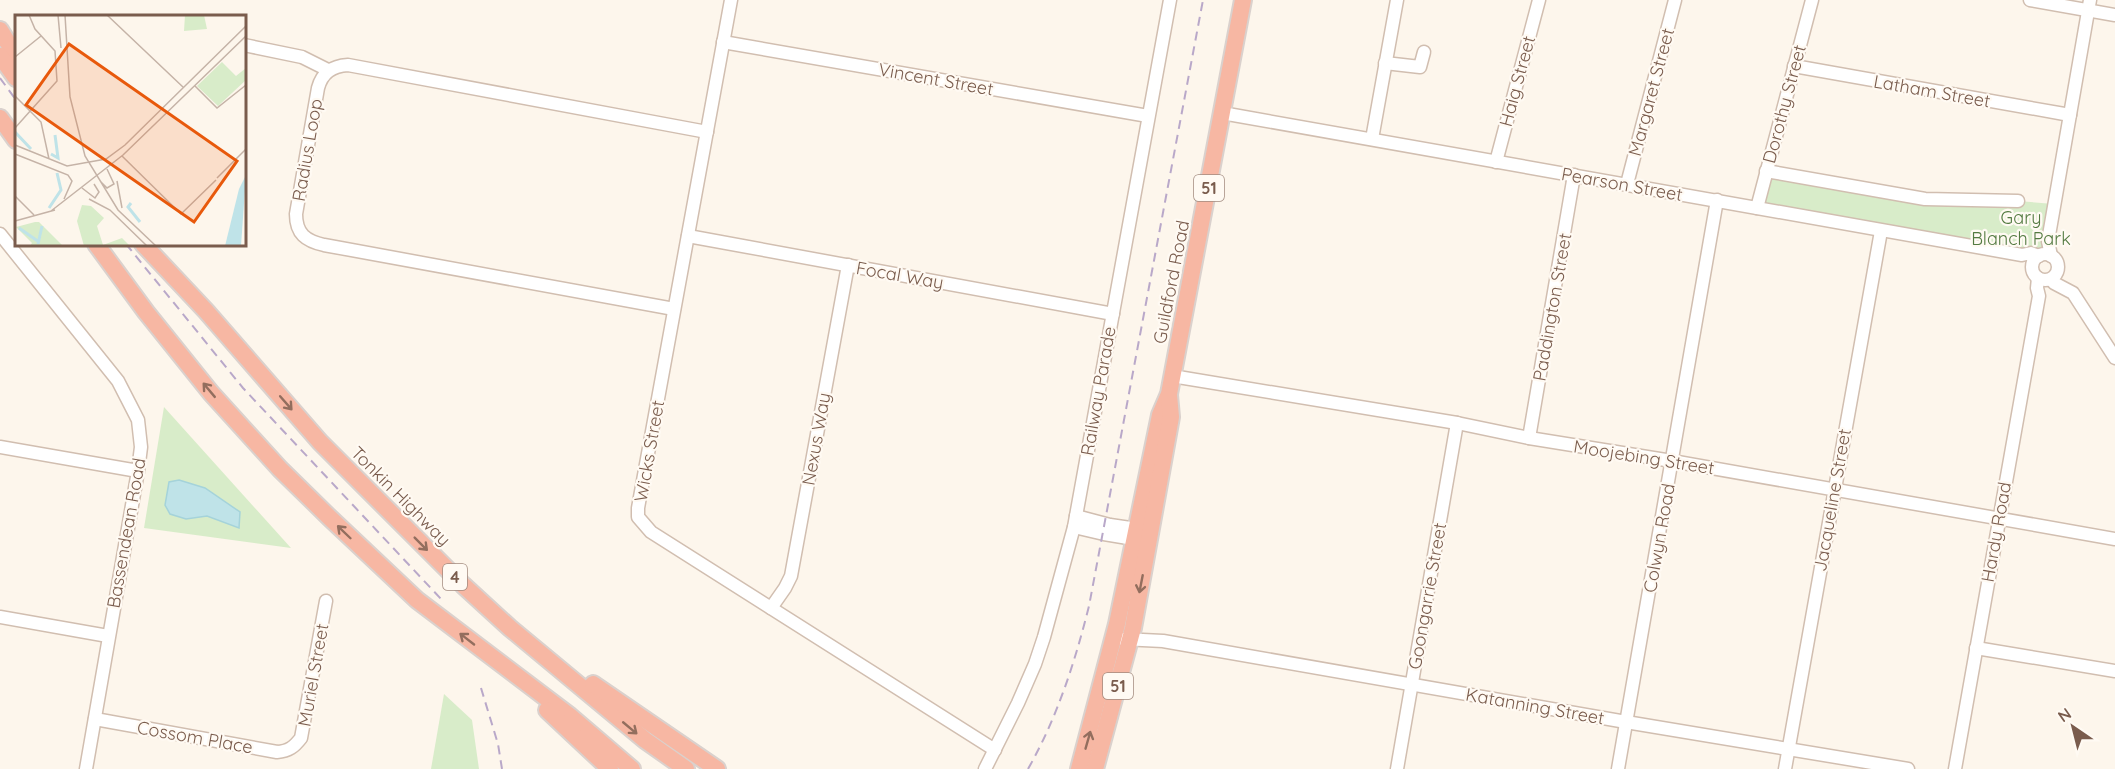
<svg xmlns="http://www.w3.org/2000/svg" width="2115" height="769" viewBox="0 0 2115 769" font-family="Quicksand,sans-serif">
<rect width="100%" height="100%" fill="#fdf6ec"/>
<g fill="#d8ecc9">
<path d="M1766,171L1925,199L2018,201L2054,204L2042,255L1757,208Z"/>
<path d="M164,407L291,548L144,528Z"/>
<path d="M444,694L472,720L479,769H431Z"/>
</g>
<path fill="#bfe3e8" stroke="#a5d3da" stroke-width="1.5" d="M179,480L205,488L240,512L239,528L207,516L186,519L170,514L165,505L169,482Z"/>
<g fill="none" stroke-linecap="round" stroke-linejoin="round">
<defs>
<g id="minor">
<path d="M731,0L638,508V517L651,532L995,750"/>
<path d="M2030,0L2115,15"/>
<path d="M723,42L1148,116"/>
<path d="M244,45L302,57L328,70"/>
<path d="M1385,63L1420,67L1424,52"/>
<path d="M1794,66L2070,115"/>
<path d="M1222,113L2022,255L2031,253L2039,256"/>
<path d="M1372,139L1397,0"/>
<path d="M1496,162L1539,0"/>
<path d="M1766,171L1925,199L2018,201"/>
<path d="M1627,184L1675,0"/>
<path d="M1757,208L1812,0"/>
<path d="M0,234L118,381L138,420L141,447L138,471L86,769"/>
<path d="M688,236L1113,314"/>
<circle cx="2045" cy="267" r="13"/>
<path d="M2051,256L2048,241L2090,0"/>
<path d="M2051,279L2054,283L2073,293L2115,358"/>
<path d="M674,309L324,245C306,241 296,234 296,214L318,88C322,73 332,66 348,65L707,132"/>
<path d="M1172,376L1457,423L1529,438L1672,461L2115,539"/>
<path d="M1529,438L1574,175"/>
<path d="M0,447L138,471"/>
<path d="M1076,516L1110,525L1144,530"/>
<path d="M1074,527L1104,534L1140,540"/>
<path d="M771,608L785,588L791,576L848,265"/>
<path d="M0,617L108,636"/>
<path d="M1122,639L1163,641L1626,722L1908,769"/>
<path d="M1976,648L2115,671"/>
<path d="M95,719L277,752C289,751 294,747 301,738L326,601"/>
<path d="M985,769L1018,703L1035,664L1044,637L1074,527L1170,0"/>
<path d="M1397,769L1457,423"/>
<path d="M1618,769L1717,200"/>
<path d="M1785,769L1881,231"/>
<path d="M1955,769L2039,296L2037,288L2038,278"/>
</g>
<g id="highway">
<path d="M0,30L16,56"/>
<path d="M0,56L16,78"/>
<path d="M0,118L16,140"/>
<path d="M96,244L146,312L211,393L280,469L330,518L417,600L570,716L632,769"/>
<path d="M143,244L206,311L320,442L463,585L510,628L645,740L686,769"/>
<path d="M593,684L717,769"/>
<path d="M547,710L610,769"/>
<path d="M1079,769L1117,624L1160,415L1169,394L1243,0"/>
<path d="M1095,769L1133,628L1171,417L1169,395"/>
</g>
</defs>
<use href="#minor" stroke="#d1beb0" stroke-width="15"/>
<use href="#highway" stroke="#dad1cd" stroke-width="20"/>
<use href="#minor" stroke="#fff" stroke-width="12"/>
<use href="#highway" stroke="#f7b7a3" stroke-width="16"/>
<g stroke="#b9a8c9" stroke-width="2" stroke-dasharray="9 6" stroke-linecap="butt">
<path d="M0,78L16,100"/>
<path d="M126,244L243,388L442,600"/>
<path d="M481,688L498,744L502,769"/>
<path d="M1028,769C1057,718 1075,662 1089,606L1203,0"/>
</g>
</g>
<defs><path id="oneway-shaft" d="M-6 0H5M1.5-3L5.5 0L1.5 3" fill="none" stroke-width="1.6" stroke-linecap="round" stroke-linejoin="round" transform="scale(1.5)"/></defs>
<g stroke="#936e5e">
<use href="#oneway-shaft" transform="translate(209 390) rotate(-130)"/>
<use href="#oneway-shaft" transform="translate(286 403) rotate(49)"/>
<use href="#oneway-shaft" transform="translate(344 532) rotate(-136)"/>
<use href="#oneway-shaft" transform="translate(421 544) rotate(45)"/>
<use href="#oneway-shaft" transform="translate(1141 584) rotate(101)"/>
<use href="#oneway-shaft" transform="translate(467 639) rotate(-142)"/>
<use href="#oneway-shaft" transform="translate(630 728) rotate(40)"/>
<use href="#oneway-shaft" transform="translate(1088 740) rotate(-74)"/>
</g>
<g text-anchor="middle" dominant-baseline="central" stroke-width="4.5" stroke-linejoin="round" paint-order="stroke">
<g fill="#fffaf3" stroke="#a28b7f" stroke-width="1.5">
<rect x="1194" y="175" width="30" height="26" rx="4.5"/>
<rect x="443" y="564" width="24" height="26" rx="4.5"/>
<rect x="1103" y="673" width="30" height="26" rx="4.5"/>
</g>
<g font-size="16" font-weight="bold" fill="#7a5c4d">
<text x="1209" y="188">51</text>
<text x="455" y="577">4</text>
<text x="1118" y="686">51</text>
</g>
<g font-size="18" fill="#7a5c4d" stroke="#fffaf3">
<text transform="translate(936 79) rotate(10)">Vincent Street</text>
<text transform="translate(1517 81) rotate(-75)">Haig Street</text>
<text transform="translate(1932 91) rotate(10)">Latham Street</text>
<text transform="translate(1651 92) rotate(-75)">Margaret Street</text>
<text transform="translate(1784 104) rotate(-75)">Dorothy Street</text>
<text transform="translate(307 150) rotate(-80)">Radius Loop</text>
<text transform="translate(1622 184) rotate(10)">Pearson Street</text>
<text transform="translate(900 275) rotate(10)">Focal Way</text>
<text transform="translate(1171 282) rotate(-79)">Guildford Road</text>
<text transform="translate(1552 307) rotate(-80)">Paddington Street</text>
<text transform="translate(1098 391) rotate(-80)">Railway Parade</text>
<text transform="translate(816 439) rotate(-80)">Nexus Way</text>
<text transform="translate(649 451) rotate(-80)">Wicks Street</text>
<text transform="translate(1644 457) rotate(9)">Moojebing Street</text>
<text transform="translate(401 496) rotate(45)">Tonkin Highway</text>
<text transform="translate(1832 500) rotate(-80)">Jacqueline Street</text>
<text transform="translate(1996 532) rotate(-80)">Hardy Road</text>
<text transform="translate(126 533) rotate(-80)">Bassendean Road</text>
<text transform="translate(1659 538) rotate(-80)">Colwyn Road</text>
<text transform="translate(1427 596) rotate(-80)">Goongarrie Street</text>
<text transform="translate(313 675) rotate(-80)">Muriel Street</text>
<text transform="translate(1535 706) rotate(10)">Katanning Street</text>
<text transform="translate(195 737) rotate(10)">Cossom Place</text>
</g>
<g font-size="18" fill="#537a41" stroke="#fffaf3">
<text x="2021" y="217">Gary<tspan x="2021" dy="21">Blanch Park</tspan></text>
</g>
</g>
<g transform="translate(15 15)">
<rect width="231" height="231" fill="#fdf6ec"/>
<path d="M170,0H189L192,14L169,16ZM207,47L221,61L231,53V65L203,91L182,71ZM67,190L76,191L89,203L82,211L88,230L107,223L115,231H69L62,206ZM20,207H24L48,231H15L17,228L1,212Z" fill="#d8ecc9"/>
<path d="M231,160L226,231H210L224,174Z" fill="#bfe3e8"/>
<path fill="none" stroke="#bfe3e8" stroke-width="3" d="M0,117L16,134M36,139L43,143L40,120M116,188L113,192L125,207M34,193L46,175L42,158M4,213L24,227M23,229L27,211"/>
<path fill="none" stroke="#c5b3a7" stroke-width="1.5" d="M43,0L46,33M50,0L55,82L70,141L103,195L141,231M92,0L169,73M0,42L26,21M180,71L202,93L231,70M0,81L26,107L34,144M0,113L42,66L40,36L20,14L14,0M0,130L52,151L91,144L110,130L231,11M0,139L53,160L57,166L49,184M107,141L166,199L201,165M202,163L231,134M102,166L107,193M86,167L92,173L99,169L92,154M67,173L80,183L84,177L79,169M0,181L19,200M74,184L95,195L132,231M36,196L108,140L231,21M0,206L40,195"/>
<path fill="#e8590c" fill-opacity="0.15" stroke="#e8590c" stroke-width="3" d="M54,29L222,146L179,207L11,90Z"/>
<rect width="231" height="231" fill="none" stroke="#7a5c4d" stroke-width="3"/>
</g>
<g transform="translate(2073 727) rotate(325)" stroke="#fffaf3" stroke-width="4.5" paint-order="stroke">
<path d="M0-4.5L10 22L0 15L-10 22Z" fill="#7a5c4d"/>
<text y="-9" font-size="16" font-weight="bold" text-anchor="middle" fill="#7a5c4d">N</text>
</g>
</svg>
